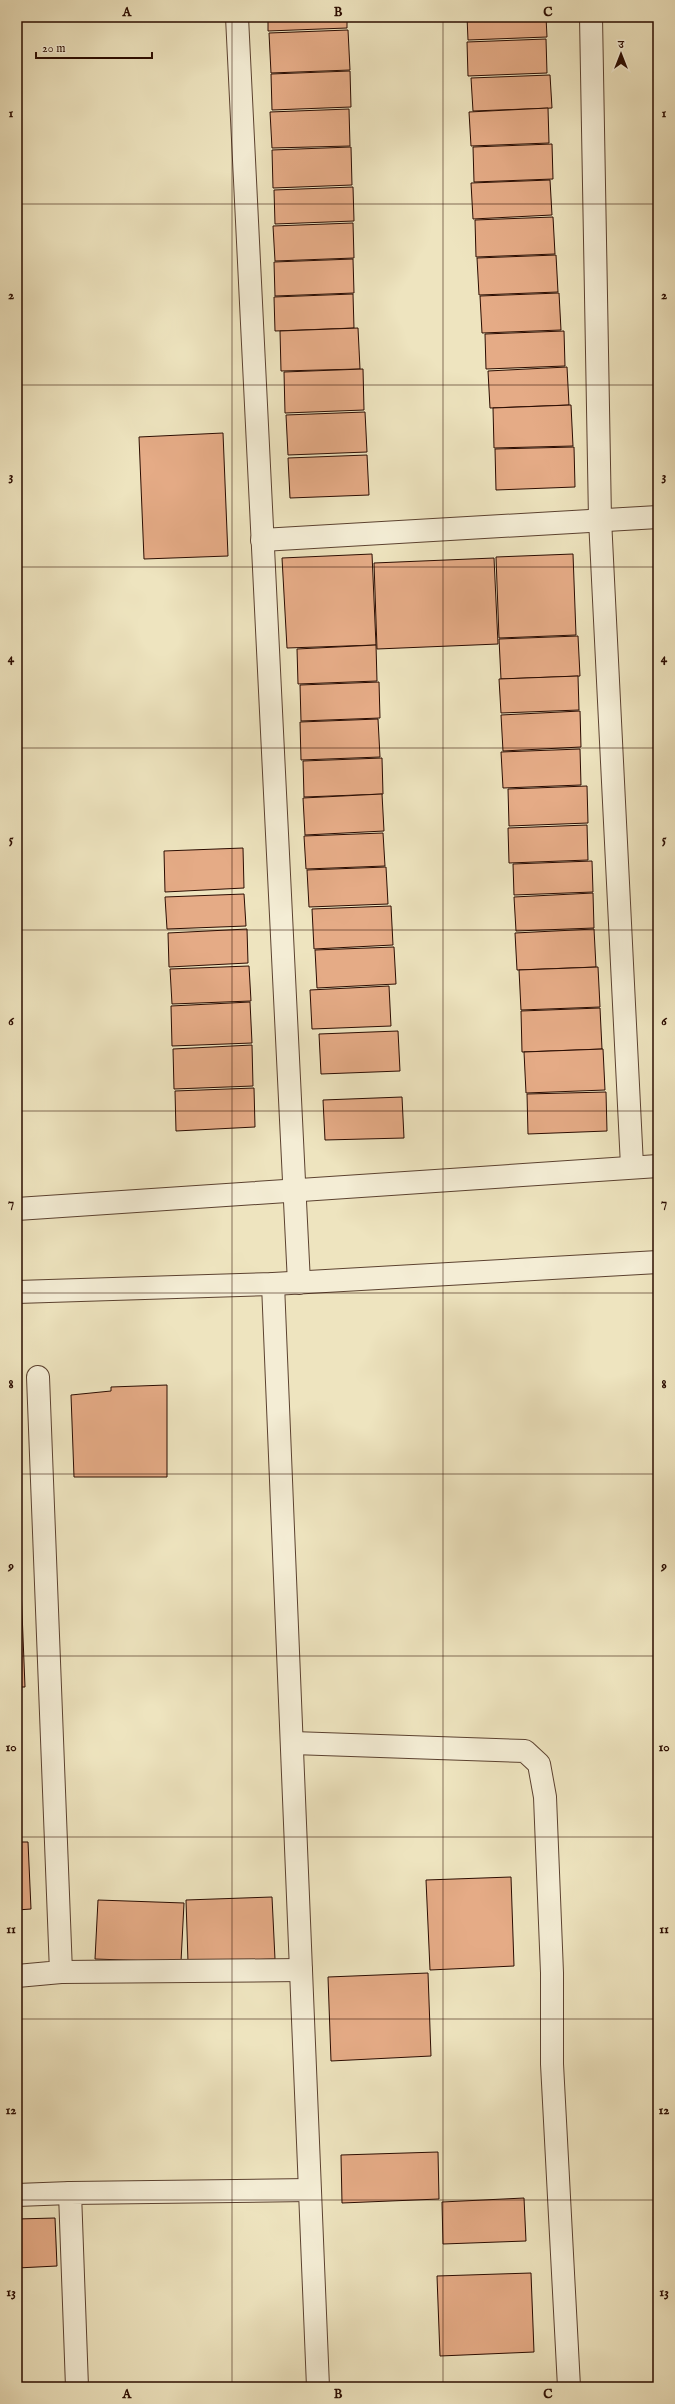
<svg xmlns="http://www.w3.org/2000/svg" width="675" height="2404" viewBox="0 0 675 2404" font-family="'IM FELL English','Noto Serif Devanagari',serif">
<rect width="100%" height="100%" fill="#eee4bf"/>
<filter id="stains"><feTurbulence type="fractalNoise" baseFrequency=".005" numOctaves="4"/><feColorMatrix values="0 0 0 0 .2 0 0 0 0 .09 0 0 0 0 .02 0 0 0 .5 -.17"/></filter>
<radialGradient id="worn" r=".72"><stop offset=".6" stop-color="#630" stop-opacity="0"/><stop offset="1" stop-color="#630" stop-opacity=".3"/></radialGradient>
<g fill="#e5ab86" stroke="#2b0c01">
<path d="M268,17H347V28L268,31Z"/>
<path d="M467,17H546L547,37L468,40Z"/>
<path d="M348,30L350,70L271,73L269,33Z"/>
<path d="M546,39L547,73L468,76L467,42Z"/>
<path d="M350,71L351,107L272,110L271,74Z"/>
<path d="M550,75L552,108L473,111L471,78Z"/>
<path d="M548,108L549,143L471,146L469,112Z"/>
<path d="M349,109L350,146L272,148L270,112Z"/>
<path d="M552,144L553,179L474,182L473,147Z"/>
<path d="M351,147L352,185L273,188L272,150Z"/>
<path d="M550,180L552,215L473,219L471,183Z"/>
<path d="M353,187L354,221L275,224L274,190Z"/>
<path d="M553,217L555,254L476,257L475,220Z"/>
<path d="M353,223L354,258L275,261L273,226Z"/>
<path d="M556,255L558,292L479,295L477,258Z"/>
<path d="M353,259L354,293L275,296L274,262Z"/>
<path d="M559,293L561,330L482,333L480,296Z"/>
<path d="M353,294L354,328L275,331L274,297Z"/>
<path d="M358,328L360,369L281,371L280,331Z"/>
<path d="M564,331L565,366L486,369L485,334Z"/>
<path d="M567,367L569,405L490,408L488,371Z"/>
<path d="M363,369L364,410L285,413L284,372Z"/>
<path d="M571,405L573,446L494,448L493,408Z"/>
<path d="M365,412L367,452L288,455L286,415Z"/>
<path d="M223,433L228,556L144,559L139,437Z"/>
<path d="M574,447L575,487L496,490L495,449Z"/>
<path d="M367,455L369,495L290,498L288,458Z"/>
<path d="M372,554L376,645L287,648L282,558Z"/>
<path d="M573,554L576,635L499,638L496,557Z"/>
<path d="M494,558L498,644L377,649L374,563Z"/>
<path d="M578,636L580,676L501,679L499,639Z"/>
<path d="M376,645L377,681L298,684L297,649Z"/>
<path d="M578,676L579,710L501,713L499,679Z"/>
<path d="M379,682L380,718L301,721L300,685Z"/>
<path d="M580,711L581,747L503,751L501,715Z"/>
<path d="M378,719L380,757L301,760L300,722Z"/>
<path d="M580,749L581,785L503,788L501,752Z"/>
<path d="M382,758L383,794L304,797L303,761Z"/>
<path d="M587,786L588,823L509,826L508,789Z"/>
<path d="M382,794L384,831L305,835L303,798Z"/>
<path d="M587,825L588,860L509,863L508,828Z"/>
<path d="M383,833L385,866L306,869L304,836Z"/>
<path d="M243,848L244,888L165,892L164,851Z"/>
<path d="M592,861L593,892L514,895L513,864Z"/>
<path d="M386,867L388,904L309,907L307,870Z"/>
<path d="M593,893L594,928L516,931L514,897Z"/>
<path d="M244,894L246,926L167,929L165,897Z"/>
<path d="M391,906L393,945L314,949L312,909Z"/>
<path d="M247,929L248,963L169,967L168,933Z"/>
<path d="M594,929L596,967L517,970L515,933Z"/>
<path d="M394,947L396,984L317,988L315,950Z"/>
<path d="M249,966L251,1001L172,1004L170,969Z"/>
<path d="M598,967L600,1007L521,1010L519,970Z"/>
<path d="M389,986L391,1026L312,1029L310,990Z"/>
<path d="M250,1002L252,1043L172,1046L171,1006Z"/>
<path d="M600,1008L602,1049L522,1052L521,1011Z"/>
<path d="M398,1031L400,1071L321,1074L319,1034Z"/>
<path d="M252,1045L253,1086L174,1089L173,1049Z"/>
<path d="M603,1049L605,1090L526,1093L524,1052Z"/>
<path d="M254,1088L255,1127L176,1131L175,1091Z"/>
<path d="M606,1092L607,1131L528,1134L527,1094Z"/>
<path d="M402,1097L404,1138L325,1140L323,1100Z"/>
<path d="M167,1385V1477H74L71,1395L111,1391V1387Z"/>
<path d="M17,1512H18L25,1687H17Z"/>
<path d="M17,1842H28L31,1909L17,1910Z"/>
<path d="M511,1877L514,1966L430,1970L426,1880Z"/>
<path d="M272,1897L275,1959L188,1962L186,1900Z"/>
<path d="M98,1900L184,1903L181,1962L95,1959Z"/>
<path d="M428,1973L431,2056L331,2061L328,1977Z"/>
<path d="M438,2152L439,2199L342,2203L341,2155Z"/>
<path d="M524,2198L526,2241L443,2244L442,2202Z"/>
<path d="M55,2218L57,2266L17,2268V2219Z"/>
<path d="M531,2273L534,2352L440,2356L437,2276Z"/>
</g>
<g fill="none" stroke-linecap="round" stroke-linejoin="round">
<defs>
<g id="street">
<path d="M237,17L299,1283"/>
<path d="M591,17L600,519L632,1166"/>
<path d="M262,540L658,517"/>
<path d="M17,1209L658,1166"/>
<path d="M273,1284L318,2387"/>
<path d="M17,1292L273,1284L658,1262"/>
<path d="M293,1743L525,1751L539,1764L545,1797L552,1973V2064L569,2387"/>
<path d="M61,1972L301,1970"/>
<path d="M17,1976L61,1972L38,1377"/>
<path d="M17,2195L70,2193"/>
<path d="M77,2387L70,2193L309,2190"/>
</g>
</defs>
<use href="#street" stroke="#5c4230" stroke-width="24"/>
<use href="#street" stroke="#f4edd5" stroke-width="22"/>
</g>
<path fill="none" stroke="#2b0c01" stroke-width="1" stroke-opacity="0.55" d="M232,17V2387M443,17V2387M17,204H658M17,385H658M17,567H658M17,748H658M17,930H658M17,1111H658M17,1293H658M17,1474H658M17,1656H658M17,1837H658M17,2019H658M17,2200H658"/>
<rect width="675" height="2404" fill="none" stroke="#eee4bf" stroke-width="44"/>
<g transform="translate(621 54)" stroke="#f4edd5" stroke-width="3" paint-order="stroke">
<path d="M0-3L7 15L0 10L-7 15Z" fill="#2b0c01"/>
<text y="-6" font-size="11" font-weight="bold" text-anchor="middle" fill="#2b0c01">उ</text>
</g>
<path d="M36 52v6h116v-6" fill="none" stroke="#2b0c01" stroke-width="2"/>
<text x="42" y="52" font-size="12" fill="#2b0c01" stroke="#f4edd5" stroke-width="3" paint-order="stroke">20 m</text>
<rect x="22" y="22" width="631" height="2360" fill="none" stroke="#2b0c01" stroke-width="1.5"/>
<g font-size="13" text-anchor="middle" font-weight="bold" fill="#2b0c01">
<text x="127" y="16">A</text>
<text x="338" y="16">B</text>
<text x="548" y="16">C</text>
<text x="11" y="117">1</text>
<text x="664" y="117">1</text>
<text x="11" y="299">2</text>
<text x="664" y="299">2</text>
<text x="11" y="480">3</text>
<text x="664" y="480">3</text>
<text x="11" y="662">4</text>
<text x="664" y="662">4</text>
<text x="11" y="843">5</text>
<text x="664" y="843">5</text>
<text x="11" y="1025">6</text>
<text x="664" y="1025">6</text>
<text x="11" y="1207">7</text>
<text x="664" y="1207">7</text>
<text x="11" y="1388">8</text>
<text x="664" y="1388">8</text>
<text x="11" y="1570">9</text>
<text x="664" y="1570">9</text>
<text x="11" y="1751">10</text>
<text x="664" y="1751">10</text>
<text x="11" y="1933">11</text>
<text x="664" y="1933">11</text>
<text x="11" y="2114">12</text>
<text x="664" y="2114">12</text>
<text x="11" y="2296">13</text>
<text x="664" y="2296">13</text>
<text x="127" y="2398">A</text>
<text x="338" y="2398">B</text>
<text x="548" y="2398">C</text>
</g>
<rect width="100%" height="100%" filter="url(#stains)"/>
<rect width="100%" height="100%" fill="url(#worn)"/>
</svg>
